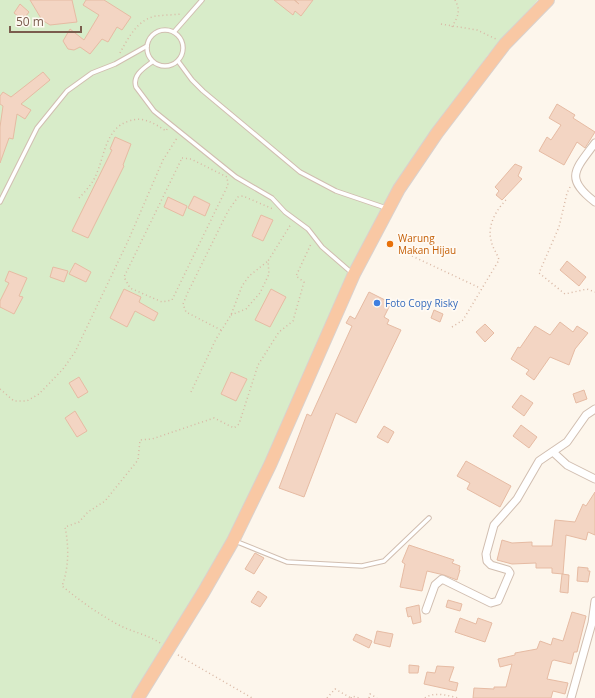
<svg xmlns="http://www.w3.org/2000/svg" width="595" height="698" viewBox="0 0 595 698" font-family="'Open Sans',sans-serif">
<rect width="100%" height="100%" fill="#fdf6ec"/>
<path fill="#d8ecc9" d="M0,0H538L488,55L459,95L385,206L266,462L239,516L208,575L134,698H0Z"/>
<g fill="#f3d5c3" stroke="#e6bba3">
<path d="M30,0H72L77,22L50,25L42,20Z"/>
<path d="M86,0H104L131,17L122,30L117,27L108,42L102,39L90,54L80,47L74,50L68,49L63,41L70,29L84,40L99,15L83,5Z"/>
<path d="M274,0H294L299,4L295,0H313L301,16L295,11L293,15Z"/>
<path d="M20,4L29,12L23,20L14,13Z"/>
<path d="M43,72L50,80L21,104L31,110L25,119L17,114L13,139L9,138L0,163V127L3,106L0,104V96L3,92L11,97Z"/>
<path d="M557,104L575,115L573,118L595,132L585,148L577,142L564,165L539,151L547,137L551,140L561,125L549,118Z"/>
<path d="M115,137L131,144L123,165L124,166L88,238L72,231L112,150L110,149Z"/>
<path d="M515,164L522,167L518,176L522,179L502,200L496,195L499,191L495,187Z"/>
<path d="M194,196L210,204L205,216L188,208Z"/>
<path d="M168,197L187,206L183,216L164,207Z"/>
<path d="M261,215L273,220L263,241L252,236Z"/>
<path d="M567,261L586,277L579,286L560,270Z"/>
<path d="M75,263L91,272L86,282L69,274Z"/>
<path d="M53,267L68,271L64,282L50,277Z"/>
<path d="M9,271L27,278L19,296L23,297L14,314L0,307V301L9,283L5,281Z"/>
<path d="M124,289L141,297L139,302L158,313L154,321L135,311L127,327L110,318Z"/>
<path d="M271,289L286,297L270,327L255,320Z"/>
<path d="M369,292L391,303L384,317L389,320L387,324L401,330L356,423L336,413L304,497L279,488L307,414L311,416L352,326L346,323L350,316L355,319Z"/>
<path d="M434,310L443,314L440,322L431,318Z"/>
<path d="M560,322L573,332L577,326L588,333L575,349L569,365L550,357L534,380L526,374L529,370L511,359L518,347L520,348L535,326L550,335Z"/>
<path d="M485,324L494,333L485,342L476,332Z"/>
<path d="M231,372L247,379L236,401L221,394Z"/>
<path d="M79,377L88,392L78,398L69,383Z"/>
<path d="M584,390L587,399L576,403L573,394Z"/>
<path d="M521,395L533,403L524,416L512,407Z"/>
<path d="M75,411L87,431L77,437L65,418Z"/>
<path d="M521,425L537,437L529,448L513,436Z"/>
<path d="M384,426L394,432L388,443L377,437Z"/>
<path d="M466,461L511,486L500,507L467,489L470,483L457,476Z"/>
<path d="M595,492V535L588,532L586,540L566,535L563,574L552,573V568H536V563L512,564L497,560L502,540L512,543L532,542V546H552L555,520L575,522L583,504L586,506Z"/>
<path d="M409,545L454,560L452,563L460,566L459,570H460L457,580L444,575L427,571L422,591L400,587L405,564L402,562Z"/>
<path d="M255,553L264,558L254,574L245,569Z"/>
<path d="M578,567L588,568V571H590L588,582L577,581Z"/>
<path d="M562,574L569,575L568,593L560,592Z"/>
<path d="M258,591L267,597L260,607L251,602Z"/>
<path d="M448,600L462,604L460,611L446,607Z"/>
<path d="M419,605L421,622L413,624L411,616L408,617L406,608Z"/>
<path d="M572,612L586,616L577,652H574L571,664L554,660L552,661L547,679L568,683L565,694L553,691L551,698H473L474,688L494,689V687H506L512,664L500,667L498,659L515,655V653L537,649L540,641L551,645L553,638L563,641Z"/>
<path d="M460,618L476,624L478,618L492,623L485,642L455,632Z"/>
<path d="M377,631L393,634L390,647L374,643Z"/>
<path d="M356,634L372,641L369,648L353,640Z"/>
<path d="M409,665L419,666L418,673H409Z"/>
<path d="M437,666L454,667L449,681L458,683L456,691L424,684L427,672L435,673Z"/>
</g>
<g fill="none" stroke-linecap="round" stroke-linejoin="round">
<defs>
<g id="service">
<circle cx="165" cy="48" r="18"/>
<path d="M174,32L202,0"/>
<path d="M178,61L192,80L203,91L300,172L336,191L386,208"/>
<path d="M152,62C144,68 132,75 136,87L154,111L236,177L272,198L285,212L308,229L322,247L352,273"/>
<path d="M0,202L37,128L67,91L92,73L115,64L147,46"/>
<path d="M235,541L287,562L362,566L384,561L429,518"/>
</g>
<g id="minor">
<path d="M595,143C575,170 564,178 595,202"/>
<path d="M553,452L567,465L595,479"/>
<path d="M426,610L435,585L442,579L491,603L498,601L510,573L508,570L491,565L487,561L486,554L494,525L517,499L539,461L567,442L586,415L595,409"/>
<path d="M571,698L592,623L595,601"/>
</g>
<path id="trunk" d="M138,698L203,593L233,541L270,465L354,274L399,189L437,133L505,44L548,0"/>
</defs>
<use href="#service" stroke="#d1beb0" stroke-width="5.5"/>
<use href="#minor" stroke="#d1beb0" stroke-width="9"/>
<use href="#trunk" stroke="#dad1cd" stroke-width="14"/>
<g stroke="#d9b8a5" stroke-width="1.5" stroke-dasharray="1 3" stroke-linecap="butt">
<path d="M441,24L477,30L496,39"/>
<path d="M452,27C458,16 461,11 455,0"/>
<path d="M120,53C128,38 138,19 156,16C164,15 173,15 181,14"/>
<path d="M182,158L191,159L227,177L228,185L172,300L162,302L130,288L124,277Z"/>
<path d="M570,187L567,193L559,227L539,273L565,294L587,289L595,292"/>
<path d="M79,198C84,193 89,187 93,181C105,161 103,129 129,121C143,116 154,123 166,131L167,129"/>
<path d="M412,256L480,288"/>
<path d="M231,315L246,309L260,293L269,274L268,261L291,224"/>
<path d="M452,327L463,320L499,260C497,253 492,247 491,240C487,225 497,209 506,200"/>
<path d="M221,330L186,312L183,304L188,292L228,211L238,197L243,196L273,209"/>
<path d="M0,389L14,401H27L39,394L63,369L75,352L128,241L163,160L177,138"/>
<path d="M191,392L216,339L231,315L242,286L249,276L268,261"/>
<path d="M160,643C147,634 131,632 117,624C97,613 79,600 62,586C69,568 69,546 65,527L79,522L88,512L105,501L138,460L140,440L152,439L214,418L234,428L239,424L258,365L279,332L293,321L304,282L296,276L311,244"/>
<path d="M178,655L252,698"/>
<path d="M327,698L335,689L351,698"/>
<path d="M351,698L352,696L359,698"/>
<path d="M369,698L370,694L377,698"/>
<path d="M425,698C434,691 449,696 459,698"/>
</g>
<use href="#service" stroke="#fff" stroke-width="3.5"/>
<use href="#minor" stroke="#fff" stroke-width="7"/>
<use href="#trunk" stroke="#f9c8a4" stroke-width="12"/>
</g>
<circle fill="#e8710a" stroke="#fffaf3" stroke-width="1.5" cx="390" cy="244" r="4"/>
<circle fill="#3f7fe0" stroke="#fffaf3" stroke-width="1.5" cx="377" cy="303" r="4"/>
<g text-anchor="middle" dominant-baseline="central" stroke-width="3.5" stroke-linejoin="round" paint-order="stroke">
<g font-size="10" fill="#c56008" stroke="#fffaf3" text-anchor="start">
<text x="398" y="238">Warung<tspan x="398" dy="12">Makan Hijau</tspan></text>
</g>
<g font-size="10" fill="#366cbe" stroke="#fffaf3" text-anchor="start">
<text x="385" y="303">Foto Copy Risky</text>
</g>
</g>
<path d="M10 26v6h71v-6" fill="none" stroke="#7a5c4d" stroke-width="2"/>
<text x="16" y="26" font-size="12" fill="#7a5c4d" stroke="#fffaf3" stroke-width="3" paint-order="stroke">50 m</text>
</svg>
